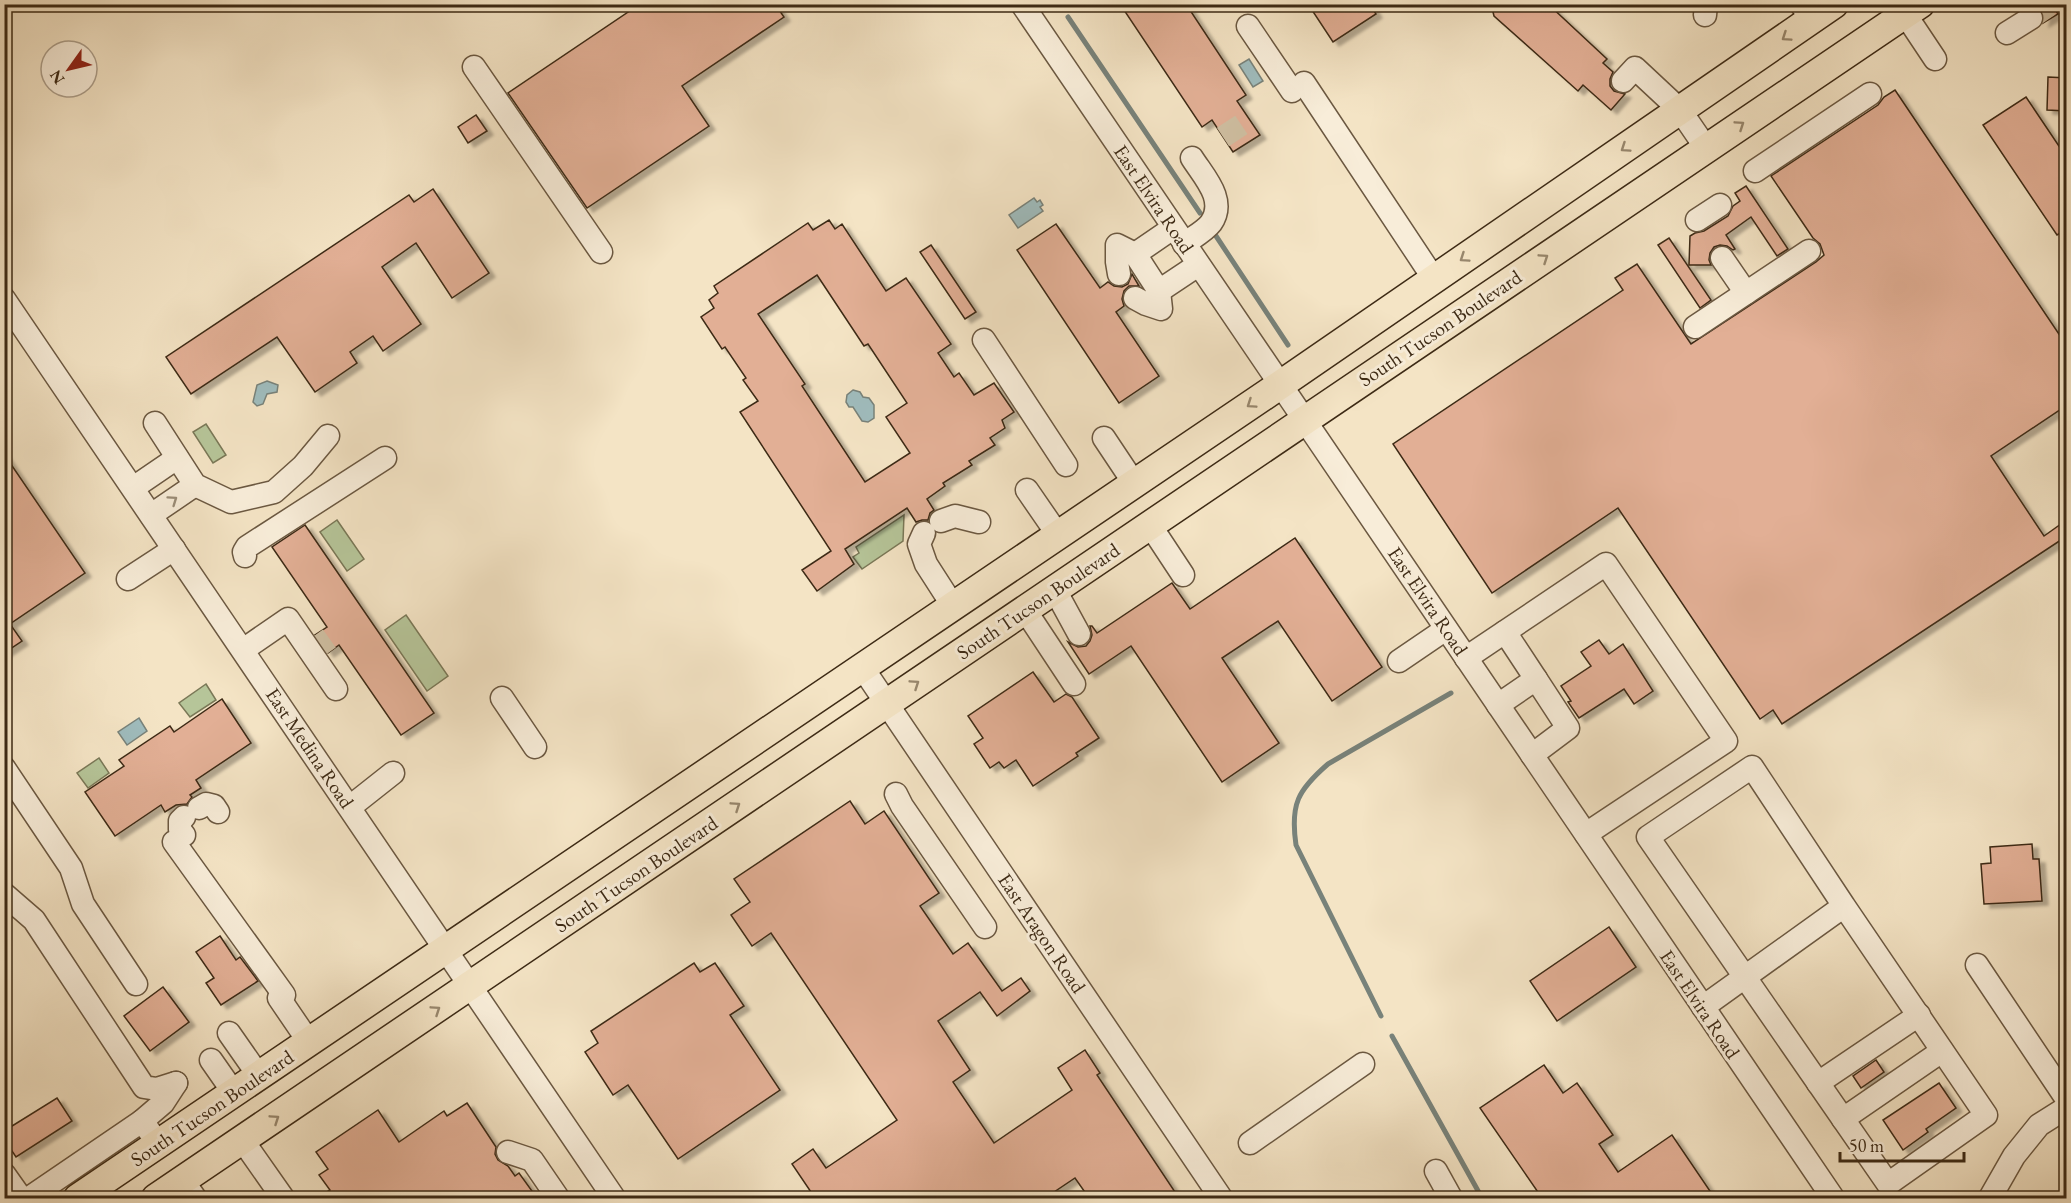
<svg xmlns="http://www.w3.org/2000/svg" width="2071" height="1203" viewBox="0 0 2071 1203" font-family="'EB Garamond',serif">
<defs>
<filter id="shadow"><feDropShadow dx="6" dy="4" stdDeviation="1.5" flood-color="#0004"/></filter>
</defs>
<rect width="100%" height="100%" fill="#f4e4c5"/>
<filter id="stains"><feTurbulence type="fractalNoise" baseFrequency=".00333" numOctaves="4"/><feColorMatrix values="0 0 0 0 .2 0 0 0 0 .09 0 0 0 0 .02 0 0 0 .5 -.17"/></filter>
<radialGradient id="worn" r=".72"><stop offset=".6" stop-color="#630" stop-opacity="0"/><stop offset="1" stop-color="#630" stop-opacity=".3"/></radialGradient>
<g fill="#b6c599" stroke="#7a7857" stroke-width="1.5">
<path d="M206,424L226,455L213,463L193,432Z"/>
<path d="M904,515L903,541L862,569L853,557L859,553L856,547Z"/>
<path d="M337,520L364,559L347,571L320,532Z"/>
<path d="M406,615L448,676L427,691L385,630Z"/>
<path d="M206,684L216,700L190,717L179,703Z"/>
<path d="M99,758L109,773L88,788L77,773Z"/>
</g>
<g fill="#9fbcbd" stroke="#78827a" stroke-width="1.5">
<path d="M1249,59L1263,81L1253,87L1239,65Z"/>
<path d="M1034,198L1037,202L1040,200L1043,205L1040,207L1043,211L1018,228L1009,215Z"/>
<path d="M267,381L278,385L277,392L267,394L263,404L257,406L253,402L257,385Z"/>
<path d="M853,390L860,392L863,397L869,398L874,405V418L868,422L862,421L853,407H849L846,402L847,395Z"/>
<path d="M139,718L147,731L127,745L118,732Z"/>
</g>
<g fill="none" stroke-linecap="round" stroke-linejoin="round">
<g stroke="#78827a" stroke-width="5">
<path d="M1068,17L1200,213"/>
<path d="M1216,236L1288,345"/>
<path d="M1381,1016L1296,845C1290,804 1298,790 1328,764L1451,693"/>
<path d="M1392,1036L1482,1198"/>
</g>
</g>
<g fill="#e2af95" stroke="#3d2a15" stroke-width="1.5" fill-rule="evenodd" filter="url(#shadow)">
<path d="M627,4H775L784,17L682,86L709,126L587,208L508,93L631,10Z"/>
<path d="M1120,4H1186L1246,95L1237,101L1260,135L1233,152L1212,120L1202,127Z"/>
<path d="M1308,4H1370L1376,14L1333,42Z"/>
<path d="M1491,4H1548L1607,59L1603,63L1613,72L1610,79V86L1614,91L1625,94L1611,110L1583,85L1578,91L1494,16Z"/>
<path d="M2022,4H2052L2058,14L2043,23L2044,17L2043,11L2038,6L2031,5L2024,7Z"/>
<path d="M2048,77L2067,78V111L2047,110Z"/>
<path d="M1895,90L2067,346V405L1991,456L2044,536L2061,524L2067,532V536L1782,724L1773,710L1760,719L1618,508L1492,593L1393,444L1623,290L1615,278L1637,264L1691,344L1816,262L1824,255L1820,244L1813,238L1771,176L1878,105L1884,97Z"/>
<path d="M2026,97L2067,158V229L2057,235L1983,125Z"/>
<path d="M476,115L487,131L468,143L458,127Z"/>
<path d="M1746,186L1788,249L1777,256L1751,217L1726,235L1735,249L1733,250L1727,246L1720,245L1714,247L1710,253L1709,260L1711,265H1689L1690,236L1695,233L1704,231L1728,216L1733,206L1740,201L1735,193Z"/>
<path d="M433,189L489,273L452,298L416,243L382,267L421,324L383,351L373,336L350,352L357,363L315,392L277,337L191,394L166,357L409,195L414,202Z"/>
<path d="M829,220L835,229L842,224L886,291L906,278L951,344L938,353L954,377L959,373L974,395L994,383L1014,412L1002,420L1005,428L990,438L995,445L969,461L972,465L943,483L945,486L927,499L934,510L930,513L928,520H922L916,522L907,508L845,549L854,564L817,591L802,570L831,551L740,412L758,401L743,380L746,378L725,347L722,349L701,317L714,308L709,300L718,293L714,286L808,223L813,230ZM817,275L864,346L868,344L907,403L886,417L910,453L865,482L802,386L805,384L758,314Z"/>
<path d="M1056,224L1100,288L1108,282L1114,286L1122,287L1128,284L1132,274L1139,286H1129L1124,291L1122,299L1124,306L1116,312L1159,376L1119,403L1017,250Z"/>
<path d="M1669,238L1711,300L1700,308L1658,245Z"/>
<path d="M931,245L976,312L965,319L920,252Z"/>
<path d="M4,454L85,573L10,624L22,641L4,653Z"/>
<path d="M305,525L434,713L401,735L339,645L328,653L315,635L327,627L272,547Z"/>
<path d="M1295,538L1382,667L1332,701L1278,621L1222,658L1279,743L1222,782L1131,646L1089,674L1068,642L1078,647L1086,646L1090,641L1092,635L1090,626H1092L1097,633L1172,583L1190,609Z"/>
<path d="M1599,640L1609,654L1623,644L1653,691L1634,704L1624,689L1579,718L1568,702L1571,701L1561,686L1591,666L1581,652Z"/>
<path d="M1033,672L1054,702L1066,694L1072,697L1099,738L1076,753L1078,756L1033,786L1016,760L1004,768L999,762L990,768L974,744L983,738L968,716Z"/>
<path d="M222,699L251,743L196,780L201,788L190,795L192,797L187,804L176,805L165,812L161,805L115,836L85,792L124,766L119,760L170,726L174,732Z"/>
<path d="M850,801L865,824L884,811L939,893L920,906L953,954L968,943L1002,991L1021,978L1030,991L997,1016L980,992L938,1021L970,1070L953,1082L994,1143L1072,1090L1058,1068L1085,1050L1100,1073L1097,1075L1179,1198H1089L1075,1178L1045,1198H815L792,1164L813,1149L826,1168L897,1120L771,933L752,946L731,915L750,902L734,879Z"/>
<path d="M2032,844L2033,859H2039L2042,901L1984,904L1981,864L1991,863L1990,847Z"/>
<path d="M1609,927L1636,967L1557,1021L1530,981Z"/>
<path d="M220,936L236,960L240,957L258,981L221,1005L206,983L214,978L196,952Z"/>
<path d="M694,963L700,972L715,963L744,1006L730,1015L780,1090L678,1159L628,1085L613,1095L585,1052L598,1043L591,1031Z"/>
<path d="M163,987L189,1022L150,1051L124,1016Z"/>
<path d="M1876,1060L1884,1072L1861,1088L1853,1076Z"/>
<path d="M1544,1065L1563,1093L1577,1083L1613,1135L1599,1144L1618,1172L1672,1135L1712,1194L1705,1198H1542L1480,1108Z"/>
<path d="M1939,1083L1956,1108L1926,1129L1928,1132L1903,1150L1883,1120Z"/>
<path d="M57,1098L72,1121L16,1157L4,1139V1131Z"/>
<path d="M467,1103L496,1147L495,1154L498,1160L508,1166L515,1176L519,1173L537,1198H317L330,1190L319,1175L328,1169L316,1152L378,1110L399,1142L444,1111L447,1116Z"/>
</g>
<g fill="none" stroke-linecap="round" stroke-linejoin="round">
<g stroke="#cfbfa2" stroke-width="22" stroke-dasharray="22 11" stroke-linecap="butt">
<path d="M2031,18L2051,4"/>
<path d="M1223,137L1250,119"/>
<path d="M314,636L327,654"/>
</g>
<defs>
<g id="minor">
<path d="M1022,4L1833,1198"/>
<path d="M1801,4L1812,19"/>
<path d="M1905,14L1935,59"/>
<path d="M1705,15L1706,4"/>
<path d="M1248,26L1292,91"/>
<path d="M2007,33L2031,18"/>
<path d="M474,67L601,252"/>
<path d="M1623,81L1635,68L1680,110L1706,148"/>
<path d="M1304,83L1434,279"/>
<path d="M1755,171L1870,94"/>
<path d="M1697,220L1720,205"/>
<path d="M1184,244C1192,238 1205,231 1211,223C1227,200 1204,177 1192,158"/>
<path d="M1135,254L1173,228"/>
<path d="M1722,258L1746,293"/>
<path d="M1119,274L1117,262V245L1135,254L1159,291L1161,309L1146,304L1135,298"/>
<path d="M1159,291L1198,265"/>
<path d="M4,299L614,1198"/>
<path d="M1695,327L1809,251"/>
<path d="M984,340L1066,465"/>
<path d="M155,423L195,485L231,502L274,492L303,466L328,436"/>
<path d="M1104,438L1134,483"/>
<path d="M133,488L177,458"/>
<path d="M1027,490L1058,535"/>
<path d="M151,515L195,485"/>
<path d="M941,521L955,516L979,522"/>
<path d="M1150,525L1183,575"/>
<path d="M924,533L919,544L926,564L953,606"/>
<path d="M245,556L244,552L247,547L385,458"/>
<path d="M128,579L174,549"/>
<path d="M1055,590L1079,634"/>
<path d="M1025,610L1074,684"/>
<path d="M243,650L288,619L336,689"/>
<path d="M1466,658L1606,564L1726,741L1586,834"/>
<path d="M1399,661L1446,629"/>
<path d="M862,667L1221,1198"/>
<path d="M502,698L535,747"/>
<path d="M1498,705L1536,679L1505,632"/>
<path d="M1532,755L1568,728L1536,679"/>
<path d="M4,768L71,868L83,904L136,984"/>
<path d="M896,794L902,806L985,927"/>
<path d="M350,807L393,773"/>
<path d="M199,808L206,804L214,806L218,812"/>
<path d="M184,835L180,830V821L184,817"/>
<path d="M174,842L284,995"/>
<path d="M4,894L34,920L144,1087L157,1089L176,1083"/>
<path d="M1977,965L2066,1098"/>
<path d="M279,998L309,1042"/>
<path d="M1703,1007L1844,906L1986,1115L1888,1184L1648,837L1752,767L1844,906"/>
<path d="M229,1033L259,1076"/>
<path d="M211,1060L234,1093"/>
<path d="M1818,1083L1919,1015"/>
<path d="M1843,1119L1942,1051"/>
<path d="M150,1132L142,1121L163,1103L176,1083"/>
<path d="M243,1141L283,1198"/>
<path d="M1250,1143L1363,1064"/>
<path d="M508,1152L532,1160L558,1198"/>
<path d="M1436,1171L1451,1198"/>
<path d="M4,1174L21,1198"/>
<path d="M183,1181L195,1198"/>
<path d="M29,1198L142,1121"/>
<path d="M1990,1198L2014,1156L2039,1125L2066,1108"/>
</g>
<g id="major">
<path d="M78,1198L1280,385L1834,4"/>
<path d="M156,1198L1920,4"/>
</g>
</defs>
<use href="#minor" stroke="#6b5841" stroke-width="25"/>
<use href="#major" stroke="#3d2a15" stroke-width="31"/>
<use href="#minor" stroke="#f8edd9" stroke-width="22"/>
<use href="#major" stroke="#f4e4c5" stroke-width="28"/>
</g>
<defs><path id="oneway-chevron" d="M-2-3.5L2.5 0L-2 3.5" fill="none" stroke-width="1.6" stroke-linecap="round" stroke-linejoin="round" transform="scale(1.5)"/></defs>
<g stroke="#98876d">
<use href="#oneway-chevron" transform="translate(1786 37) rotate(146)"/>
<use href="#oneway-chevron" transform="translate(1740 125) rotate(-34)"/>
<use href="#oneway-chevron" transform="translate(1625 148) rotate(146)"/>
<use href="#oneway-chevron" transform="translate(1464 258) rotate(146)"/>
<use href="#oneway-chevron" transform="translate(1544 258) rotate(-34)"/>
<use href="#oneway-chevron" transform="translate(1251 404) rotate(146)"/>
<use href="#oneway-chevron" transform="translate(915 684) rotate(-34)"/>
<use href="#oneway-chevron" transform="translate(736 806) rotate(-34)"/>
<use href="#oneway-chevron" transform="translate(436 1010) rotate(-34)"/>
<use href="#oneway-chevron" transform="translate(275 1119) rotate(-34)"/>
</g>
<use stroke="#9a8c77" href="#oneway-chevron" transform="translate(173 500) rotate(-35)"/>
<g text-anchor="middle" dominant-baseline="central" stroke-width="6" stroke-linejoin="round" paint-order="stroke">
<g font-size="20" fill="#3d2a15" stroke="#f8edd9">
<text transform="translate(1154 199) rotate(56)">East Elvira Road</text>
<text transform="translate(1440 328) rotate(-34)">South Tucson Boulevard</text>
<text transform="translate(1038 601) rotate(-34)">South Tucson Boulevard</text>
<text transform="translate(1428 601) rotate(56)">East Elvira Road</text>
<text transform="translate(310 748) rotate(56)">East Medina Road</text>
<text transform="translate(636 874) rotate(-34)">South Tucson Boulevard</text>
<text transform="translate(1042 933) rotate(56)">East Aragon Road</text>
<text transform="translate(1700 1004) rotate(56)">East Elvira Road</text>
<text transform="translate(212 1108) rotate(-34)">South Tucson Boulevard</text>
</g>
</g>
<rect width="2071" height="1203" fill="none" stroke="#f4e4c5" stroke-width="24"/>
<rect x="6" y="6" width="2059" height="1191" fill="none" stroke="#3d2a15" stroke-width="3"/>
<rect x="12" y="12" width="2047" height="1179" fill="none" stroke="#3d2a15" stroke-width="1.5"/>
<g transform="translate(69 69) rotate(236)"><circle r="28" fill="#f8edd9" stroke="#ad9f8b" stroke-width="1.5"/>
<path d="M0-4.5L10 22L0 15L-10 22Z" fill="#8f2418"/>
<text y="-9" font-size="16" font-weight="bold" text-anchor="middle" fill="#3d2a15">N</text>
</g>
<path d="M1840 1152v9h124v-9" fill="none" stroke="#3d2a15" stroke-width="3"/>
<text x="1849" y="1152" font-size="18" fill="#3d2a15" stroke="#f8edd9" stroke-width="4.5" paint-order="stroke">50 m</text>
<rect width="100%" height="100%" filter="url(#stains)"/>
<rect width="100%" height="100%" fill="url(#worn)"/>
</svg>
